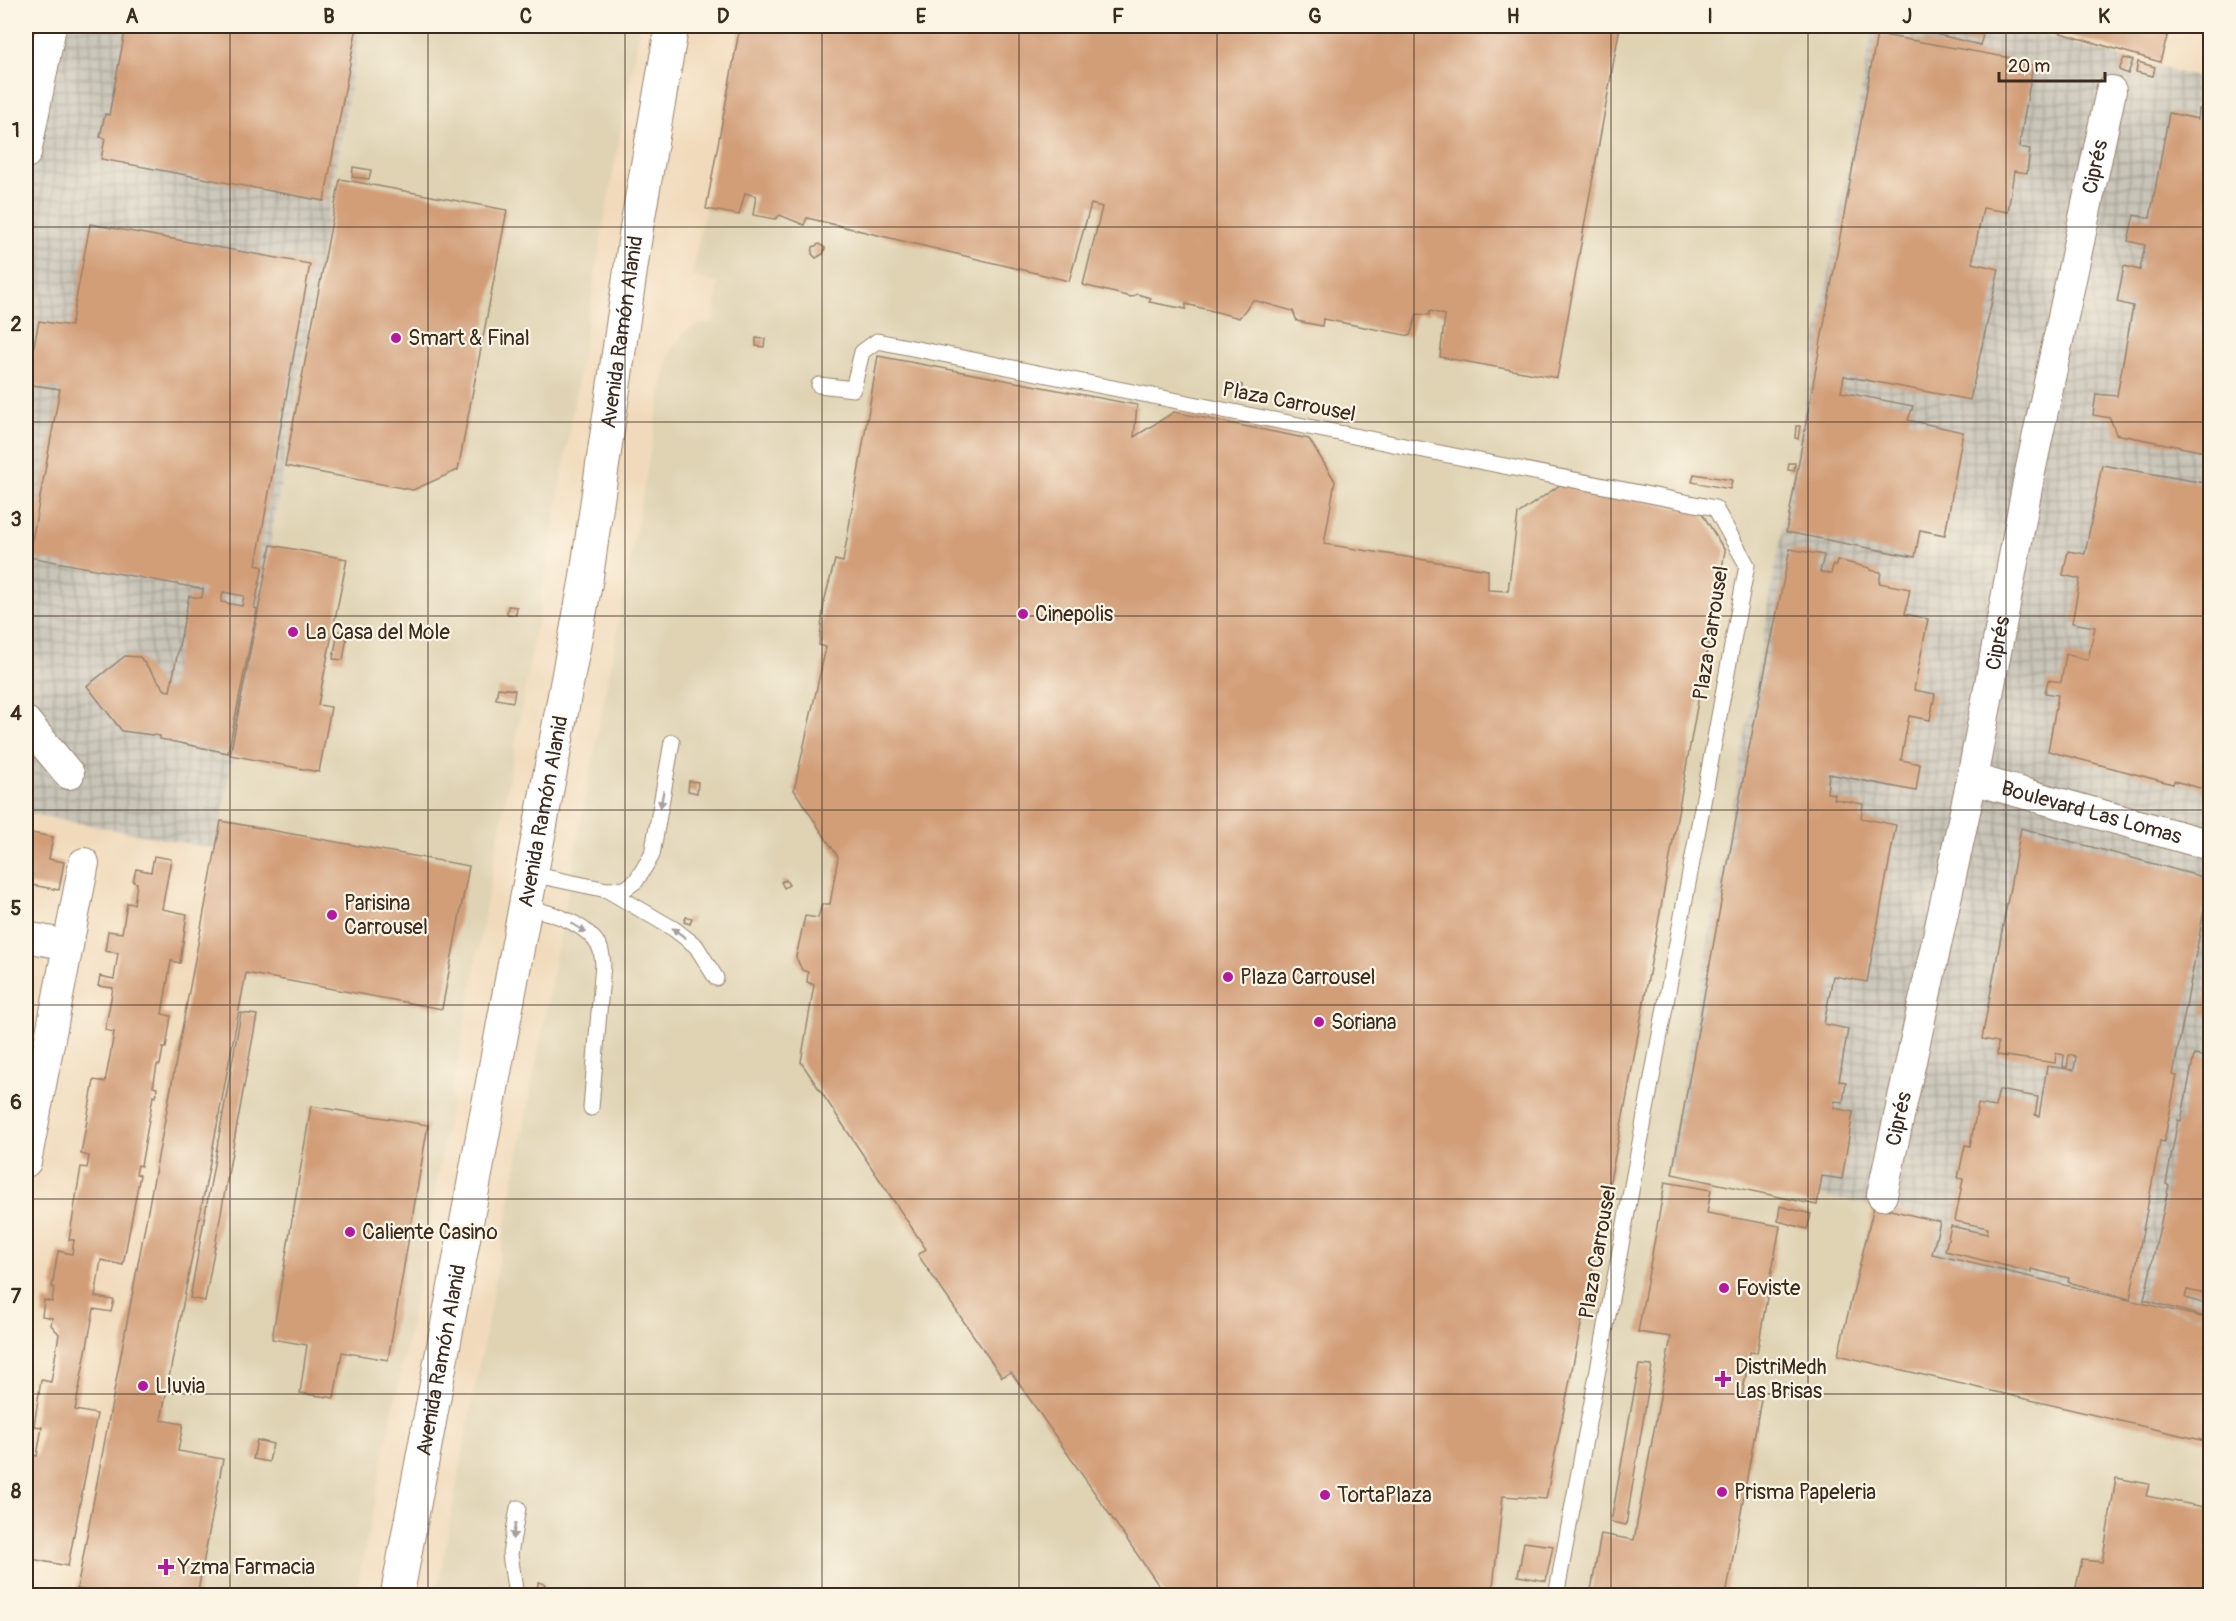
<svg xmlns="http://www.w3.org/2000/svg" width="2236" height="1621" viewBox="0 0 2236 1621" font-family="Pangolin,sans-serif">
<defs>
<pattern id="industrial-grid" width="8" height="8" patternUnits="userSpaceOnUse" patternTransform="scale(1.5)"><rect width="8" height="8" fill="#c8c4b8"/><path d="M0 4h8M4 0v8" fill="none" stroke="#a49f95"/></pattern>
</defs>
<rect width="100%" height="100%" fill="#fcf5e5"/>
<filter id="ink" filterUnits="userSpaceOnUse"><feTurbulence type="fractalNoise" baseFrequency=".0167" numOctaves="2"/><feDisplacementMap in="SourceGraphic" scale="12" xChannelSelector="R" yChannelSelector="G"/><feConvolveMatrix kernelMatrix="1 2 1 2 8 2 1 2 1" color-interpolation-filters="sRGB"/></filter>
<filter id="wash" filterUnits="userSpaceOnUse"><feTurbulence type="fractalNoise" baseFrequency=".008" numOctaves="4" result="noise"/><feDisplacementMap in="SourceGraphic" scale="24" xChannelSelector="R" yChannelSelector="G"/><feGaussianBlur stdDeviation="1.35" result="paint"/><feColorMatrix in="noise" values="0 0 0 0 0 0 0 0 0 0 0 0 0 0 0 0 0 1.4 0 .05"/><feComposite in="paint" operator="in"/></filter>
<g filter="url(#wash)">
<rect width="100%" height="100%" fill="#f1dabb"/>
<g fill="#dfd3b4">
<path d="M360,26H640L604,223L546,573L415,1302L356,1595L84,1596Z"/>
<path d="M740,26H1873L1789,488L1874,1206L1940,1222L1933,1254L2210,1319V1595L436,1596L667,363L673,347L684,332L697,325L713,322L719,284L692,276Z"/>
</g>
<g fill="url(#industrial-grid)">
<path d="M26,26H361L216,849L26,813Z"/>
<path d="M1873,26H2011L2210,81V1319L1932,1254L1940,1222L1874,1206L1668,1166Z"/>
</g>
<g id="blocks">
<g fill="#d29e78" fill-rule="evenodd">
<path d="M126,26H357L324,201L101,159L105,138L100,137L105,114L109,115Z"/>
<path d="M740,26H1620L1557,378L1440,357L1445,315L1430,311L1429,315L1417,314L1410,336L1323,319L1322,326L1297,321L1293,311L1253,300L1239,318L1186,304V309L1149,302L1151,298L1137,294L1131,297L1083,285L1102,207L1091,204L1069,281L807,218L804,225L780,215L775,219L753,215L756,196L745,193L739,215L706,209Z"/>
<path d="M1903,26H1947L1983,35L1980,45Z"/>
<path d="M2037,26H2170L2160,62Z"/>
<path d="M1877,34L2011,58L2010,61L2033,65L2019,147L2030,149L2027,173L2014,171L2008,212L1983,208L1972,263L1999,269L1970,400L1844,376L1841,392L1913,406L1908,420L1963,432L1945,535L1920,530L1915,557L1786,532Z"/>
<path d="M2124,58L2133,60L2128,74L2119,70Z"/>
<path d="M2138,62L2155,67L2153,76L2136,72Z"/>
<path d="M2209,86H2210V453L2116,434L2110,418L2093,415L2096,394L2117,396L2133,306L2117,302L2124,266L2140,270L2145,245L2128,241L2134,215L2150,218L2169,113L2198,119L2199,109L2205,111Z"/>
<path d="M353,167L371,170L369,179L352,177Z"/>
<path d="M340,179L507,210L458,470L413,490L285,466Z"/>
<path d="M90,224L310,264L256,565L263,567L254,608L257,609L228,753L160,739V736L122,731L87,686L125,656L140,657L165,690L170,691L189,596L202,598L203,589L29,557L60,389L26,384L39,321L71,326ZM223,592L244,596L242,606L221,602Z"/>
<path d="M819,244L825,248L823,254L816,258L812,254L813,247Z"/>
<path d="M756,338L765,339L764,347L756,346Z"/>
<path d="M878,356L1137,405L1134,437L1174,412L1309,439L1335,481L1324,544L1488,570V590L1508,591L1518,514L1560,485L1702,513L1725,551L1627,1096L1546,1499L1503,1496L1492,1596H1166L1011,1372L1002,1377L918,1255L926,1249L801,1062L814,985L807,982L808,972L802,970L796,957L805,916L818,918L822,904H830L838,857L794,790L826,647L819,645L824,602L835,560L843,562Z"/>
<path d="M1233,384L1242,385V390L1232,388Z"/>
<path d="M1796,426H1800L1798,439L1795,438Z"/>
<path d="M1789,463H1795L1794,471L1788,470Z"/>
<path d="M2102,465L2210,484V688L2204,686L2203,693L2210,696V794L2203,792L2204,789L2174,781L2173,784L2048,751L2058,695L2045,693L2048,680L2061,682L2066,654L2088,660L2095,627L2072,623L2080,579L2063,575L2068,551L2085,554Z"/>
<path d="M1694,474L1732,480L1730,489L1692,482Z"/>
<path d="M271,545L347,559L318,705L331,707L319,772L230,755Z"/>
<path d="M1790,549L1824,555L1820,572L1831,574L1833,565L1836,566L1837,560L1870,568V570L1881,572L1879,583L1910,589L1905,614L1928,619L1914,690L1935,694L1930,720L1909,716L1901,760L1920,764L1916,791L1829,774L1827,793L1835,794L1834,799L1863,804L1861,818L1896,825L1867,982L1833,976L1824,1024L1848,1029L1839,1081L1846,1082L1843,1102L1835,1101L1834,1108L1853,1112L1842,1179L1822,1176L1817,1205L1672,1174L1747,758Z"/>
<path d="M508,606L517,607L516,615L507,614Z"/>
<path d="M338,631H348L343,660L333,659Z"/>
<path d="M498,688L515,690L513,702L496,699Z"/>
<path d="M689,781L698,782L697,793L688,791Z"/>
<path d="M221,821L469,866L442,1009L246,973L161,1420L183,1424L178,1451L223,1459L197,1596H111L77,1589Z"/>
<path d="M2021,828L2210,879L2173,1075L2177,1076L2164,1142L2160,1141L2130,1299L2068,1282L2069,1278L2031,1269V1272L1945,1251L1951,1226L1987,1234L1988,1228L1955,1221L1963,1179L1958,1178L1965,1145L1970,1146L1978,1104L1995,1107L1999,1090L2038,1097L2035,1115L2039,1116L2047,1066L2074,1070L2076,1057L2069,1055L2067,1067H2063L2064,1055L2056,1053L2055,1063L1997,1055L1998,1042L1982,1039Z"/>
<path d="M26,832L53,837L49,859L64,862L59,890L26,884Z"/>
<path d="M154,856L171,859L162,909L187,914L180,963L171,961L162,1014L171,1016L166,1048H163L160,1065H157L153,1087L157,1088L156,1097L153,1096L141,1166L138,1165L136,1174L140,1175L123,1265L101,1260L95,1297L114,1300L111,1312L94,1309L75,1410L97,1414L68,1566L26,1558V1454L37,1456L42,1427L34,1426L41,1380L51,1382L59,1334L51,1325L52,1318L42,1316L44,1300L52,1302L54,1287H52L58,1251L72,1254L74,1240H69L81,1167L87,1168L89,1156L81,1154L94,1080L105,1082L110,1056L114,1032L105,1030L113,988L98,986L100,976L114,979L118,953L105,951L108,931L122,933L127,903L134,904L137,883L133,882L136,869L151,872Z"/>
<path d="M786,880L789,885L784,888L781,882Z"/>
<path d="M686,917L692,918L690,924L684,922Z"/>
<path d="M2204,933L2210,934V945L2203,944Z"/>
<path d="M2209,975H2210V1016L2202,1014Z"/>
<path d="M241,1013L257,1015L205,1301L190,1298Z"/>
<path d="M2194,1055L2210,1058V1295L2187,1290L2185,1298L2210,1305V1318L2144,1300L2169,1185L2166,1184L2178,1120L2181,1121Z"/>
<path d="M311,1106L428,1125L388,1360L342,1352L334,1398L300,1393L307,1345L272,1339Z"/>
<path d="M1665,1182L1711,1190L1707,1213L1780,1226L1757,1353L1750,1352L1742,1396L1761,1399L1726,1596H1590L1601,1534L1634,1540L1671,1337L1638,1332Z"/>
<path d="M1780,1206L1811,1214L1807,1229L1778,1221Z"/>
<path d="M1874,1206L1940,1222L1932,1254L2210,1319V1442L1838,1355Z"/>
<path d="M1639,1365L1652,1366L1626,1525L1611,1522Z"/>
<path d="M257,1440L273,1444L269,1462L253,1459Z"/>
<path d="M2116,1478L2149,1484L2146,1496L2210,1508V1596H2074L2082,1560L2102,1562Z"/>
<path d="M1524,1542L1553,1546L1546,1581L1518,1576Z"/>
<path d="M538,1582L545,1584L544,1593L537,1592Z"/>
</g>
</g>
</g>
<g filter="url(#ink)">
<use href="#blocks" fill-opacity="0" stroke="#96826c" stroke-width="1.5"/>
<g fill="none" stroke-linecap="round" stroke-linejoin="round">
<defs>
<g id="service">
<path d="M819,385L853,389L862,352L877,341L1715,508L1747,565L1556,1596"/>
<path d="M531,874L607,890L674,929L696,946L716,978"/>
<path d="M608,890L625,889L636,881L652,855L672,742"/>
<path d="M525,907C550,912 585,922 599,946C602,951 602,958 603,964L591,1108"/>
<path d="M516,1596L510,1554L518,1508"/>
</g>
<g id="minor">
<path d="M26,153L51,26"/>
<path d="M26,722L69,774"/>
<path id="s1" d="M1972,779L2210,845"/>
<path d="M26,937L68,945"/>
<path d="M26,1162L84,863"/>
<path id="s2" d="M1882,1195L1972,779L2029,477L2111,91"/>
</g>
<g id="tertiary">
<path id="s3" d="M397,1596L586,580L637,225L672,26"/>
</g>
</defs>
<use href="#service" stroke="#96826c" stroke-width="17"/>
<use href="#minor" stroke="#96826c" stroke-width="32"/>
<use href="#tertiary" stroke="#96826c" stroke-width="35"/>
<use href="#service" stroke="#fff" stroke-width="15"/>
<use href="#minor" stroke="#fff" stroke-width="30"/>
<use href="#tertiary" stroke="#fff" stroke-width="33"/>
</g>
<defs><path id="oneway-solid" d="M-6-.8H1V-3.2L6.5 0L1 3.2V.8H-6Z" transform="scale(1.5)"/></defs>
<g fill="#a79f9a">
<use href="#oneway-solid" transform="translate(662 799) rotate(100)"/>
<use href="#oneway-solid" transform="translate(579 928) rotate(31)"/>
<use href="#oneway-solid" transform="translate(679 933) rotate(-143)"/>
<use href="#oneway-solid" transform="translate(514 1531) rotate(100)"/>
</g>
</g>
<path fill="none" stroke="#3b2a1e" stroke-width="1.5" stroke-opacity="0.55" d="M230,26V1596M428,26V1596M625,26V1596M822,26V1596M1019,26V1596M1217,26V1596M1414,26V1596M1611,26V1596M1808,26V1596M2006,26V1596M26,227H2210M26,422H2210M26,616H2210M26,810H2210M26,1005H2210M26,1199H2210M26,1394H2210"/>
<g fill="#b5179e" stroke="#fcf5e5" stroke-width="2">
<circle cx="396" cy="338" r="6"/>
<circle cx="1023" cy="614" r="6"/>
<circle cx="293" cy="632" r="6"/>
<circle cx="332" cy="915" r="6"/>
<circle cx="1228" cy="977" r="6"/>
<circle cx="1319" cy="1022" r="6"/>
<circle cx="350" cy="1232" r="6"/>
<circle cx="1724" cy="1288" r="6"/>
<path d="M1720 1370h6v6h6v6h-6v6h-6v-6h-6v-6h6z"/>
<circle cx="143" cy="1386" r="6"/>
<circle cx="1722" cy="1492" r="6"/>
<circle cx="1325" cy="1495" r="6"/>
<path d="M163 1558h6v6h6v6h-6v6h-6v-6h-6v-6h6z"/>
</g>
<g text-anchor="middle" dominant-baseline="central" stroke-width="4.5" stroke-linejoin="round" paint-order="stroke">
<g font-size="21" fill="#3b2a1e" stroke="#fcf5e5">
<text stroke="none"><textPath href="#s2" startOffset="1050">Ciprés</textPath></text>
<text stroke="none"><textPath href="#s3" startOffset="1284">Avenida Ramón Alanid</textPath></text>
<text transform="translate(1289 402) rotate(11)">Plaza Carrousel</text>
<text transform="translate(1711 633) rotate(-81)">Plaza Carrousel</text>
<text stroke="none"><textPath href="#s2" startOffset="564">Ciprés</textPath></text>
<text stroke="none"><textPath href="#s3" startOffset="798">Avenida Ramón Alanid</textPath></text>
<text stroke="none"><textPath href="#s1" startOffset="124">Boulevard Las Lomas</textPath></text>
<text stroke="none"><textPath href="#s2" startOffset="78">Ciprés</textPath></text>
<text transform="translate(1598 1252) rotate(-80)">Plaza Carrousel</text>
<text stroke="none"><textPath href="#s3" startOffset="240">Avenida Ramón Alanid</textPath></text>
</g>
<g font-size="21" fill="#3b2a1e" stroke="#fcf5e5" text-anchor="start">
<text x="408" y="338">Smart &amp; Final</text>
<text x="1035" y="614">Cinepolis</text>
<text x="305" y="632">La Casa del Mole</text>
<text x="344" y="903">Parisina<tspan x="344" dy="24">Carrousel</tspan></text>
<text x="1240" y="977">Plaza Carrousel</text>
<text x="1331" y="1022">Soriana</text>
<text x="362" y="1232">Caliente Casino</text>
<text x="1736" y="1288">Foviste</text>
<text x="1735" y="1367">DistriMedh<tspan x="1735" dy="24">Las Brisas</tspan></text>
<text x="155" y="1386">Lluvia</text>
<text x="1734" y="1492">Prisma Papeleria</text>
<text x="1337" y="1495">TortaPlaza</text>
<text x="178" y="1567">Yzma Farmacia</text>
</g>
</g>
<rect width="2236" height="1621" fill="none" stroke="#fcf5e5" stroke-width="66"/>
<path d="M1999 72v9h106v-9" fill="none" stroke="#3b2a1e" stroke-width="3"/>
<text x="2008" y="72" font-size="18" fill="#3b2a1e" stroke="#fcf5e5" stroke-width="4.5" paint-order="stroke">20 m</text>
<rect x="33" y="33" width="2170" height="1555" fill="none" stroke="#3b2a1e" stroke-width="2"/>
<g font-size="20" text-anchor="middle" font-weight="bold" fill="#3b2a1e">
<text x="132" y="23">A</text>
<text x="329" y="23">B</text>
<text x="526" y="23">C</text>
<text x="723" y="23">D</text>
<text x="921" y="23">E</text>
<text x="1118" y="23">F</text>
<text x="1315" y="23">G</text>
<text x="1513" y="23">H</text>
<text x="1710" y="23">I</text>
<text x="1907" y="23">J</text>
<text x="2104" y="23">K</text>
<text x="16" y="137">1</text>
<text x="16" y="331">2</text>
<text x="16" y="526">3</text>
<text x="16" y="720">4</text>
<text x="16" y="915">5</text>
<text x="16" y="1109">6</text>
<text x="16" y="1303">7</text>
<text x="16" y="1498">8</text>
</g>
</svg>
